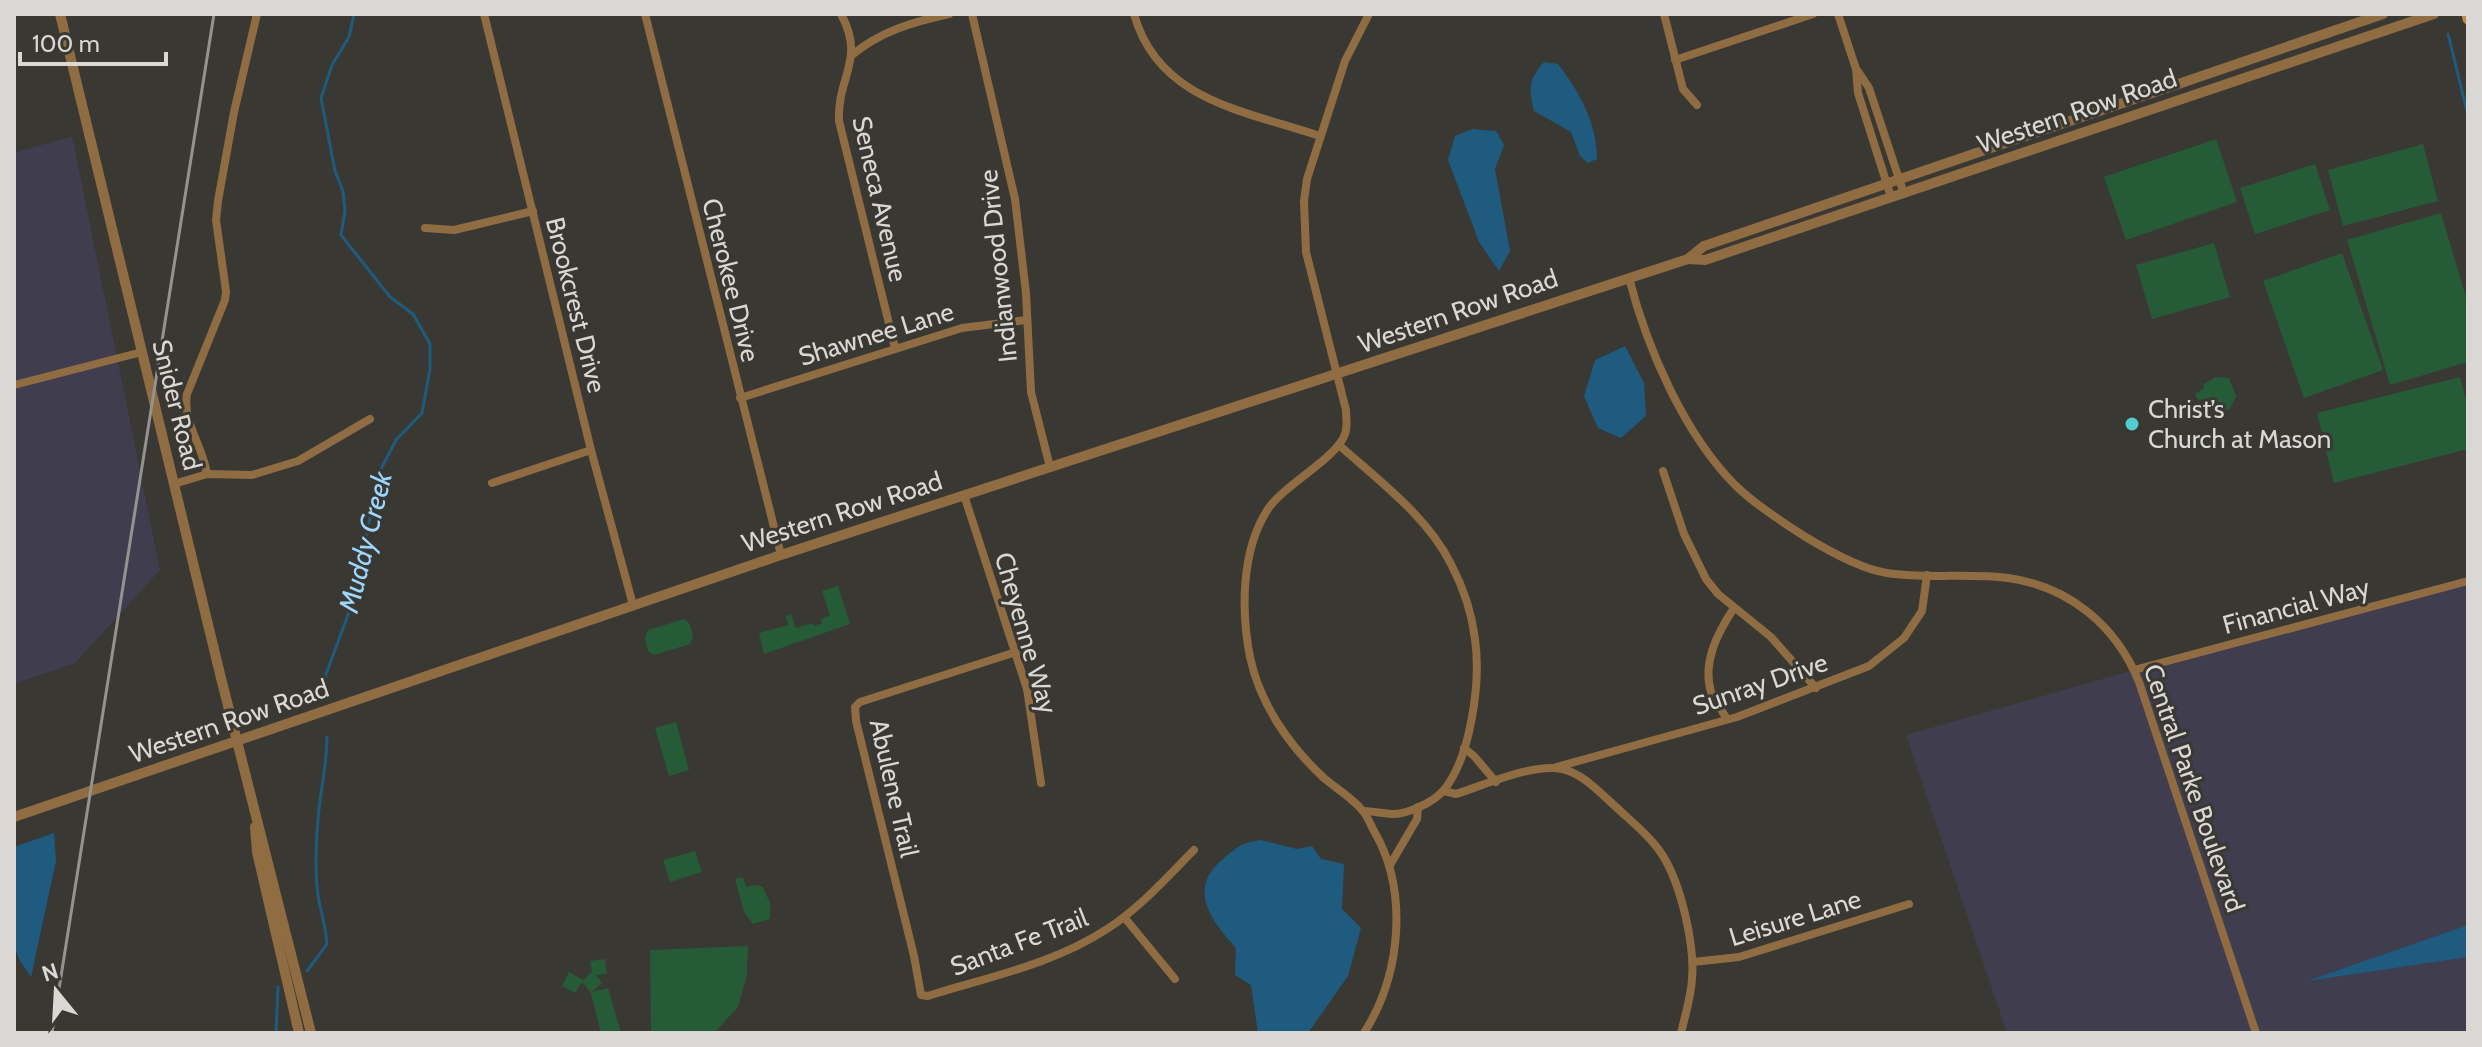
<svg xmlns="http://www.w3.org/2000/svg" width="2482" height="1047" viewBox="0 0 2482 1047" font-family="Cabin,sans-serif">
<rect width="100%" height="100%" fill="#393833"/>
<g fill="#403d4f">
<path d="M72,136L160,570L75,663L14,684V153Z"/>
<path d="M2468,581V1033H2007L1906,735L2134,670Z"/>
</g>
<g fill="#265b38">
<path d="M2216,139L2237,202L2126,240L2104,177Z"/>
<path d="M2423,144L2438,201L2343,226L2328,170Z"/>
<path d="M2315,164L2330,210L2255,234L2240,188Z"/>
<path d="M2441,213L2468,304V362L2390,385L2347,240Z"/>
<path d="M2214,243L2230,297L2152,319L2136,265Z"/>
<path d="M2342,253L2383,370L2304,398L2263,281Z"/>
<path d="M2216,377L2229,378L2236,397L2229,410H2211L2206,399L2198,400L2195,394L2203,389L2204,384Z"/>
<path d="M2460,377L2468,408V449L2334,483L2317,413Z"/>
<path d="M838,586L850,624L764,654L759,633L788,625L786,616L791,614L796,628L812,623L814,626L822,623L821,619L830,615L822,591Z"/>
<path d="M684,619L690,624L693,638L690,644L654,655L648,651L645,638L648,630Z"/>
<path d="M676,722L689,770L669,776L655,728Z"/>
<path d="M695,851L702,872L670,882L663,860Z"/>
<path d="M743,877L746,887L757,885L763,887L770,903V919L753,924L744,912L735,879Z"/>
<path d="M748,946L747,975L738,1007L716,1031L651,1033L650,950Z"/>
<path d="M605,959L607,974L596,975L602,983L592,992L608,988L621,1033H601L591,993L582,982L575,993L562,986L569,972L583,980L592,972L590,961Z"/>
</g>
<g fill="#1e5b7e">
<path d="M1544,62L1558,64C1579,92 1597,122 1597,159L1588,163L1580,156L1571,132L1534,111C1529,88 1528,80 1544,62Z"/>
<path d="M1472,129L1496,131L1504,145L1495,169L1510,251L1499,271L1479,242L1448,160L1455,136Z"/>
<path d="M1625,346L1644,383L1646,416L1621,438L1598,428L1584,396L1595,360Z"/>
<path d="M54,833L56,861L31,977L20,961L14,945V847Z"/>
<path d="M1261,840L1297,849L1312,846L1321,859L1344,864L1342,909L1361,928L1348,976L1308,1033H1258L1251,985L1235,975L1236,948C1212,921 1186,889 1223,859C1237,847 1241,843 1261,840Z"/>
<path d="M2468,925V957L2307,981Z"/>
</g>
<g fill="none" stroke-linecap="round" stroke-linejoin="round">
<g stroke="#1e5b7e" stroke-width="3">
<path d="M2448,34L2468,115"/>
<path d="M320,690L348,615L381,469L396,440L422,413L430,369V344L413,314L390,297L341,235L345,211L343,191L335,171L321,98L332,65L349,37L354,14"/>
<path d="M307,971L327,944C326,929 322,916 319,901C314,876 316,844 318,819C320,791 327,766 327,737"/>
<path d="M276,1033L278,987"/>
</g>
<g stroke="#906c42" stroke-width="8">
<path d="M484,14L591,450L633,605"/>
<path d="M645,14L781,555"/>
<path d="M841,14C866,60 837,76 839,121L895,348"/>
<path d="M972,14L1015,199L1026,293L1031,392L1050,467"/>
<path d="M1134,14C1158,101 1246,111 1320,136"/>
<path d="M1664,14L1683,89L1697,105"/>
<path d="M1838,14L1856,69L1858,93L1891,197"/>
<path d="M852,55C881,31 913,22 949,14"/>
<path d="M1675,60L1813,14"/>
<path d="M1857,70L1869,88L1904,194"/>
<path d="M425,228L454,230L533,211"/>
<path d="M1629,278C1647,348 1684,434 1736,486C1756,505 1781,521 1804,536C1827,550 1860,569 1887,573C1926,579 1968,573 2008,578C2068,586 2116,625 2139,682L2256,1033"/>
<path d="M14,385L142,352"/>
<path d="M740,398L962,328L1026,320"/>
<path d="M1339,445C1378,480 1427,516 1451,564C1463,587 1472,614 1475,639C1481,682 1471,758 1443,791C1434,801 1417,809 1406,812C1391,817 1378,811 1363,811"/>
<path d="M1663,471L1684,534L1706,579L1718,594L1771,637L1816,688"/>
<path d="M207,474C203,446 182,422 187,394L225,300L226,291L216,220L218,201L234,112L257,14"/>
<path d="M492,483L591,450"/>
<path d="M174,484L207,474L252,475L298,461L370,419"/>
<path d="M964,495L1027,689L1041,783"/>
<path d="M1016,652L860,702L855,707L856,721L914,956L921,995L928,996C988,977 1054,964 1107,929C1140,908 1167,877 1194,850"/>
<path d="M2134,670L2468,581"/>
<path d="M1727,719C1722,711 1715,701 1711,692C1702,662 1718,632 1734,608"/>
<path d="M1464,748L1474,756L1496,782"/>
<path d="M1553,768L1737,717L1869,666L1904,638L1922,611L1927,575"/>
<path d="M1444,791L1456,794C1485,785 1533,763 1562,769C1584,774 1600,793 1616,807C1632,822 1651,837 1663,856C1681,885 1695,945 1692,979C1691,997 1685,1016 1681,1033"/>
<path d="M1390,865L1417,819L1418,807"/>
<path d="M1124,917L1175,979"/>
<path d="M1693,962L1739,957L1909,904"/>
<path d="M1364,1033C1401,975 1409,891 1374,831C1370,824 1367,815 1362,810C1352,798 1337,789 1325,779C1289,746 1260,704 1250,657C1241,611 1241,550 1268,509C1285,484 1337,458 1345,434C1348,426 1346,418 1346,410L1306,252L1304,201L1307,179L1345,61L1369,14"/>
</g>
<g stroke="#906c42" stroke-width="10">
<path d="M60,14L221,678L311,1033"/>
<path d="M1688,259L1705,260L2434,14"/>
<path d="M14,817L781,555L1688,259L1704,246L2383,14"/>
<path d="M255,827L257,852L299,1033"/>
</g>
<path stroke="#c18740" stroke-width="11" d="M2467,14L2468,19"/>
<path stroke="#949390" stroke-width="3" d="M52,1033L214,14"/>
</g>
<circle fill="#51ccd1" stroke="#393833" stroke-width="3" cx="2132" cy="424" r="8"/>
<g text-anchor="middle" dominant-baseline="central" stroke-width="6" stroke-linejoin="round" paint-order="stroke">
<g font-size="26" fill="#d9d8d5" stroke="#393833">
<text transform="translate(2077 111) rotate(-19)">Western Row Road</text>
<text transform="translate(880 199) rotate(77)">Seneca Avenue</text>
<text transform="translate(998 266) rotate(-96)">Indianwood Drive</text>
<text transform="translate(731 280) rotate(76)">Cherokee Drive</text>
<text transform="translate(576 305) rotate(76)">Brookcrest Drive</text>
<text transform="translate(1458 311) rotate(-19)">Western Row Road</text>
<text transform="translate(876 334) rotate(-17)">Shawnee Lane</text>
<text transform="translate(177 405) rotate(76)">Snider Road</text>
<text transform="translate(842 512) rotate(-18)">Western Row Road</text>
<text transform="translate(2296 606) rotate(-15)">Financial Way</text>
<text transform="translate(1026 633) rotate(74)">Cheyenne Way</text>
<text transform="translate(1760 684) rotate(-19)">Sunray Drive</text>
<text transform="translate(229 721) rotate(-19)">Western Row Road</text>
<text transform="translate(894 788) rotate(77)">Abulene Trail</text>
<text transform="translate(2194 788) rotate(71)">Central Parke Boulevard</text>
<text transform="translate(1795 918) rotate(-17)">Leisure Lane</text>
<text transform="translate(1019 942) rotate(-21)">Santa Fe Trail</text>
</g>
<g font-size="26" fill="#d9d8d5" stroke="#393833" text-anchor="start">
<text x="2148" y="409">Christ’s<tspan x="2148" dy="30">Church at Mason</tspan></text>
</g>
<g font-size="28" font-style="italic" fill="#9dd7ff" stroke="#393833">
<text transform="translate(365 542) rotate(-76)">Muddy Creek</text>
</g>
</g>
<rect width="2482" height="1047" fill="none" stroke="#d9d8d5" stroke-width="32"/>
<g transform="translate(56 991) rotate(342)" stroke="#393833" stroke-width="6" paint-order="stroke">
<path d="M0-6L14 30L0 20L-14 30Z" fill="#d9d8d5"/>
<text y="-12" font-size="22" font-weight="bold" text-anchor="middle" fill="#d9d8d5">N</text>
</g>
<path d="M20 52v12h146v-12" fill="none" stroke="#d9d8d5" stroke-width="4"/>
<text x="32" y="52" font-size="24" fill="#d9d8d5" stroke="#393833" stroke-width="6" paint-order="stroke">100 m</text>
</svg>
